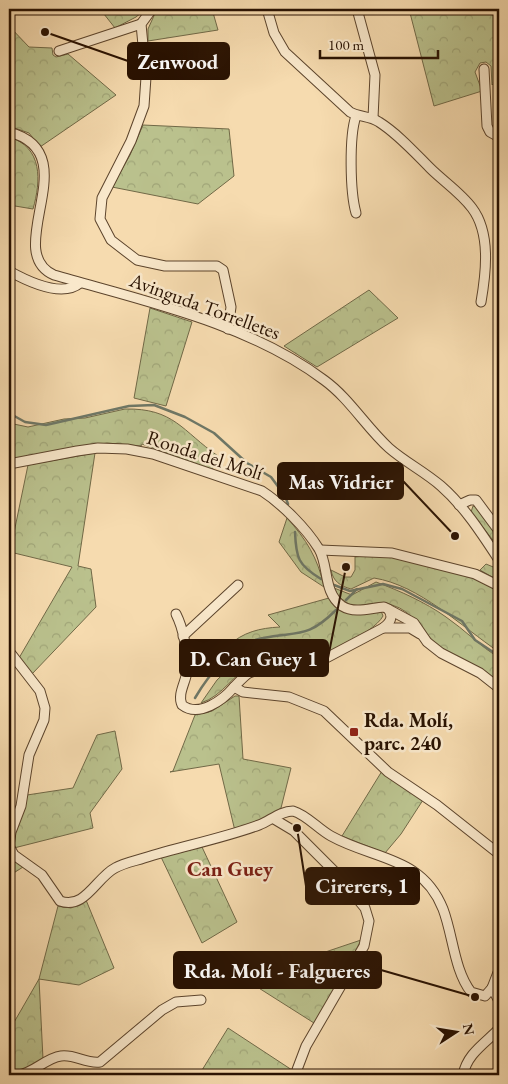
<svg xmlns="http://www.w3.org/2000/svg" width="508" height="1084" viewBox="0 0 508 1084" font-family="'EB Garamond',serif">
<defs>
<pattern id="forest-crowns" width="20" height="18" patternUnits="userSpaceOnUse" patternTransform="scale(1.25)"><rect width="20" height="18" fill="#bac18d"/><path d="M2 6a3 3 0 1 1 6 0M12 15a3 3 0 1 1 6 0" fill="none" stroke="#a0a578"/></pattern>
</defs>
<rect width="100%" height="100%" fill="#f6dbaf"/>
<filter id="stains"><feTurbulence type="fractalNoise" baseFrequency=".004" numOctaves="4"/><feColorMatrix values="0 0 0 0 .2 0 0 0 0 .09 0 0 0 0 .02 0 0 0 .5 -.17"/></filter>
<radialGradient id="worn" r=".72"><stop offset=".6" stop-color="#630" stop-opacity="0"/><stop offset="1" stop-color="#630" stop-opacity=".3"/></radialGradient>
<g fill="url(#forest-crowns)" stroke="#716947">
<path d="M100,9H146L136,17L115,28Z"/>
<path d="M157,9H212L218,30L148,41V29Z"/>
<path d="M409,9H499V78L492,85L491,66L486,62L480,63L475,72L482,91L434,106Z"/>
<path d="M9,26L29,47L52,48L53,55L56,57L68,54L116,95L40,147L29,133L9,126Z"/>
<path d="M143,125L229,129L234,176L198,204L112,187L130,155Z"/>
<path d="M9,137C43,147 41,181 33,209L9,205Z"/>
<path d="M369,290L398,318L317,367L284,346Z"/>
<path d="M150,308L192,322L166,406L134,398Z"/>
<path d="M125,409C174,408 182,431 218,456L212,470L142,444L141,446L107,443L9,460V423L28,427L64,419L85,418Z"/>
<path d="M95,453L78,566L91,569L96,607L32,674L19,658L72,567L10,552L28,465Z"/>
<path d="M473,506L478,508L499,537V548L471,512Z"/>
<path d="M287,518C306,539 318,558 324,587L301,572L279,542Z"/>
<path d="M373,555L387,556L471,577L498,591L499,652C462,627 419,585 374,578L351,589C340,586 333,581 331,570L345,577H351L355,570V557Z"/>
<path d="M486,564L498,569L499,581L480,570Z"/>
<path d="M376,582C400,591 425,602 446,617C465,630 480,646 499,658V682C481,669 452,660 437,645C422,631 413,611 392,605C377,600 366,606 351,606L339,597L334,588L352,595Z"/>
<path d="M329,598C342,619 359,614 381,611L383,616C374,634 309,664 289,666C276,666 263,662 250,667C235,672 223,696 201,703L217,680L239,659L228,646C243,632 260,628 280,627L268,615Z"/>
<path d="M235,696H239L243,759L291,768L281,808L265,819L235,831L219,764L170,772L173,771L195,715L212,711Z"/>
<path d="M115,731L122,769L90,813L93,828L14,848L15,833L27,795L73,788L97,735Z"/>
<path d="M382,771L423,800L401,834L385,853L342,836Z"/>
<path d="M202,847L237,922L202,943L161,857Z"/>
<path d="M9,857L23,867L9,876Z"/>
<path d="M86,900L114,968L79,985L39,979L43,1059C33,1065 21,1075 9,1068V1031L39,979L58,906L71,908Z"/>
<path d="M361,940L342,978L314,1023L254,985L260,974Z"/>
<path d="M228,1028L292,1070L291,1075H199Z"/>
</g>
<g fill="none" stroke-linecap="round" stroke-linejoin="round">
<g stroke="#6e7766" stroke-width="2.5">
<path d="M9,413L25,422L46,425L129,406L154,405L185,417L214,433L247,463L271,477L285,496L288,504"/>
<path d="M295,532C296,558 298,565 321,579"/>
<path d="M334,585L350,591L383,584L402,589L462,621L475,640L499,656"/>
<path d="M346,600L357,589"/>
<path d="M195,698C209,674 234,643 263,638C298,631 307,639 336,610"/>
</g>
<defs>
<g id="minor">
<path d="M152,9L141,24L146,77L144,106L131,141L102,198L100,219L111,240L137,260L165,266H217L223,270L231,307L228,329"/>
<path d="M267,9L274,33L285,52L350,112C359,117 370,116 379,122C398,134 414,152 430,168C443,181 461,193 472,208C491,233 486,273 481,302"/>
<path d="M357,9L375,75L373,118"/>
<path d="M59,51L141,24"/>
<path d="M484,69L487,126L490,132L499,137"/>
<path d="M356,116C349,136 350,192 356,213"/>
<path d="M9,132C89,153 0,251 54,275C144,301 248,323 324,380C349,398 366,427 389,448C405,462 425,472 441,486C464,506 482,534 499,560"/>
<path d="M9,271C27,281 62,298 80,283"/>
<path d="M9,464L77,451L98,448L127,449L153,454L262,491C282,504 306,528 319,549C329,566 323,593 342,606C355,614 370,608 384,607L388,609C394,617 390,623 383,628L313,665C295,670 263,666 249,673C243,677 239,682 234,687L243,692L289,697L324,711L388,772L437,805L499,854"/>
<path d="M459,505L470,500H476L499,531"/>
<path d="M320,550L392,553L475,574L499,586"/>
<path d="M388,609L414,623L427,642L441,653L480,673L499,688"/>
<path d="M176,614C184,630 187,652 187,671C186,682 177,694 182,705C199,718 223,700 234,687"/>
<path d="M383,628H410L420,634"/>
<path d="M183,636L238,585"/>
<path d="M9,651L40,691L45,708L44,720L29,755L21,806L11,832L9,846L14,855L42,875L60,901C85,910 96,878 115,868C124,863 135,861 144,858C182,846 221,839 259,825C270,821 280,811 293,811C307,815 318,829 331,836C374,860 422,856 443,909C453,935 454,970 471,992L485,996L492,988L499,970"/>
<path d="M274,819L294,831L335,872L365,908L369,921L364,946L306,1046L295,1075"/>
<path d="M492,988L499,1001"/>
<path d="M19,1075C35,1072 46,1058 61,1056C75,1054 86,1064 100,1062L162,1010L176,1002L201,1000"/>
<path d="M463,1075C467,1054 484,1044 499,1029"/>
</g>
</defs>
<use href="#minor" stroke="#5c442c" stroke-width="11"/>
<use href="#minor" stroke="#f9e8cb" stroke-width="9"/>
</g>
<rect fill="#8f2418" stroke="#f9e8cb" stroke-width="2" x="349" y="727" width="10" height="10" rx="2.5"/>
<g text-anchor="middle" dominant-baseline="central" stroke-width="5" stroke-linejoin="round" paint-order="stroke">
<g font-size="20" fill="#281101" stroke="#f9e8cb">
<text transform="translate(205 306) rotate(20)">Avinguda Torrelletes</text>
<text transform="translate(205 455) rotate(18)">Ronda del Molí</text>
</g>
<g font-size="20" font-weight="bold" fill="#281101" stroke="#f9e8cb" text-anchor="start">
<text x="364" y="720">Rda. Molí,<tspan x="364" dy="23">parc. 240</tspan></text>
</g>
<g font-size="21" font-weight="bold" fill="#7a1f14" stroke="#f9e8cb">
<text x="230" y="868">Can Guey</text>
</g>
</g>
<path fill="none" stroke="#281101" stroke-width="2" d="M45 32L128 61M455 536L403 481M346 567L328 658M297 828L306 886M475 997L381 970"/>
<g fill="#281101" stroke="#f9e8cb" stroke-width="2">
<circle cx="45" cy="32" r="5"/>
<circle cx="455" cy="536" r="5"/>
<circle cx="346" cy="567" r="5"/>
<circle cx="297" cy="828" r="5"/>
<circle cx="475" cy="997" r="5"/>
</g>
<g fill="#281101" stroke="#281101" stroke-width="2">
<rect x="128" y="43" width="101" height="36" rx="5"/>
<rect x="278" y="463" width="125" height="36" rx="5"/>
<rect x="180" y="640" width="148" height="36" rx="5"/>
<rect x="306" y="868" width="113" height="36" rx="5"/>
<rect x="174" y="952" width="207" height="36" rx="5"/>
</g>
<g font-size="21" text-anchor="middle" font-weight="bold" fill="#fff">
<text x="178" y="69">Zenwood</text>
<text x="341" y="489">Mas Vidrier</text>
<text x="254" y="666">D. Can Guey 1</text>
<text x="362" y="893">Cirerers, 1</text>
<text x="277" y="978">Rda. Molí - Falgueres</text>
</g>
<rect width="508" height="1084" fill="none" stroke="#f6dbaf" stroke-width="30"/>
<rect x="10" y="10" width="488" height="1064" fill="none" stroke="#281101" stroke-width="2.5"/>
<rect x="15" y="15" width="478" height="1054" fill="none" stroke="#281101"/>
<g transform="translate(456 1032) rotate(78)" stroke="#f9e8cb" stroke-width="4" paint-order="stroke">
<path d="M0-4L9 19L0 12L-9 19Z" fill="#281101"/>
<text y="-8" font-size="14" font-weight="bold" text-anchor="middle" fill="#281101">N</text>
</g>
<path d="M320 50v8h118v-8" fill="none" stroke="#281101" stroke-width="2.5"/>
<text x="328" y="50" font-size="15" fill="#281101" stroke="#f9e8cb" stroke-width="4" paint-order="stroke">100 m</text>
<rect width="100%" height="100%" filter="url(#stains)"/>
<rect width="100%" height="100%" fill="url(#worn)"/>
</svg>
